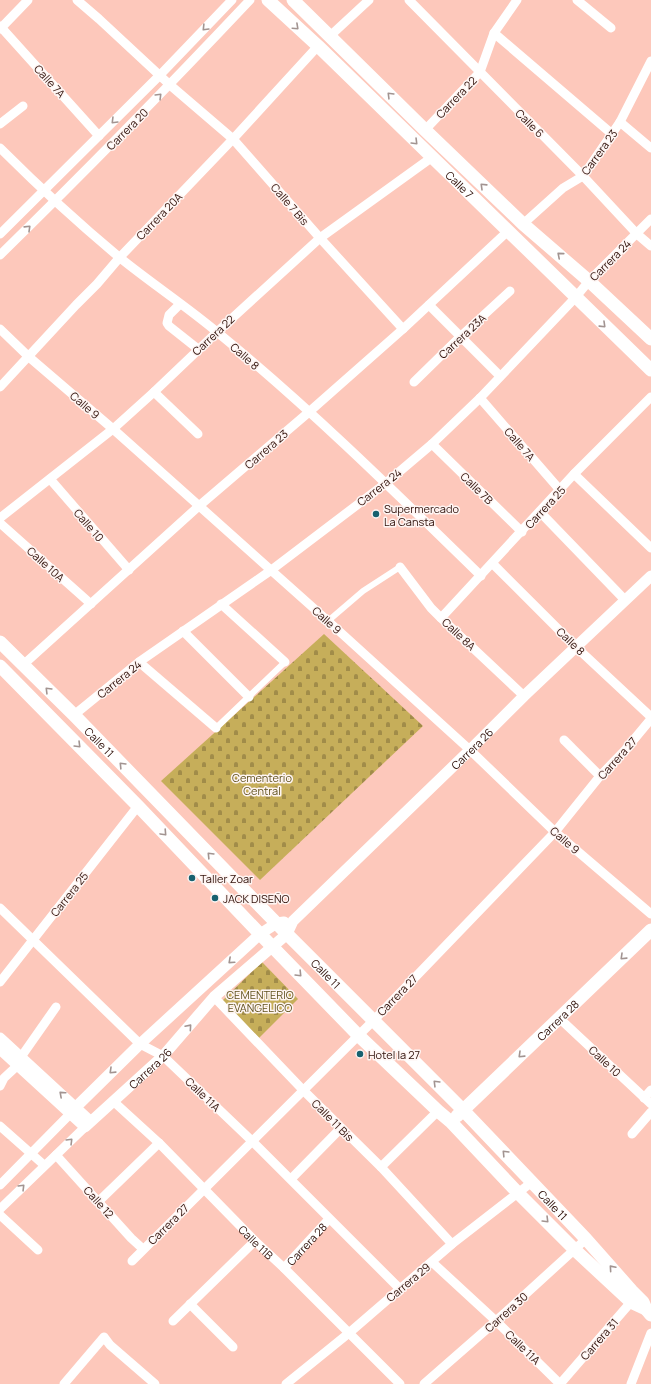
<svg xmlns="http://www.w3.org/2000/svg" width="651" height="1384" viewBox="0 0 651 1384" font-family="Manrope,sans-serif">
<defs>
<pattern id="cemetery-stones" width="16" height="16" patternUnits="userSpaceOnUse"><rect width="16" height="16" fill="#c6ae5a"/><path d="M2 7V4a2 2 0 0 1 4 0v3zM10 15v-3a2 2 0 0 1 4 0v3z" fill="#a18c49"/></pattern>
</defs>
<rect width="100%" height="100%" fill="#fdc8bb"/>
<g fill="url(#cemetery-stones)">
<path d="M324,634L423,726L260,880L161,781Z"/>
<path d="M262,962L298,999L259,1038L222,1001Z"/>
</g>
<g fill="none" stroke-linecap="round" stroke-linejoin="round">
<g stroke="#fff" stroke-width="6">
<path d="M328,621L363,591L400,567"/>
<path d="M216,728L285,662"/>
</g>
<g stroke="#fff" stroke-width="9">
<path d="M77,0L99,19L170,85L233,139L320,238L403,329"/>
<path d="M409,0L583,176L637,234L651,246"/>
<path d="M577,0L611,28"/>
<path d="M0,26L99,136"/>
<path d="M0,29L28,0"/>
<path d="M494,33L612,134"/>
<path d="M330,36L369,0"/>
<path d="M620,122L651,148"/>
<path d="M0,124L23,106"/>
<path d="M425,130L480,72L494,33L517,0"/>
<path d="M0,148C38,186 78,223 119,257C151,283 186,306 217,332C310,408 395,492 481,576"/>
<path d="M523,224L563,188L583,176L620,122L651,61"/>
<path d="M0,234L160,75L232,0"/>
<path d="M0,255C85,172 168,87 250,0"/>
<path d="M180,304L169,315L167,323L169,326L198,349"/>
<path d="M429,305L500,376"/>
<path d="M0,329L29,357L113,429L328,621L470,750L555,832L651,914"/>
<path d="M414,382L460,337L510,291"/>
<path d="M0,387L76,305L97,284L120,257L233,139L318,46"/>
<path d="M154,392L198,434"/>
<path d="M480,398L560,490"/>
<path d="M432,444L522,532"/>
<path d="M574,474L651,548"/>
<path d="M50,479L129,570"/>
<path d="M540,512L625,600"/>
<path d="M0,518L113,429L154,392L217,332L320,238L431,158"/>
<path d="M0,523L91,604"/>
<path d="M493,564L576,647L651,717"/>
<path d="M400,567L431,608L441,618L524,696"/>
<path d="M221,604L285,662"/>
<path d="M441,618L574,474L651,397"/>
<path d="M183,631L249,697"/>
<path d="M139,662L216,728"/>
<path d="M23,665L199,506L309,412L403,329L508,231"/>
<path d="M74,715L139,662L270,571L386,483L432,444L480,398L575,298L589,281L651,219"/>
<path d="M564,740L600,776"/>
<path d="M0,908L140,1044L163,1056L252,1141L400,1289"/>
<path d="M0,982L138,806"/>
<path d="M214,997L303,1090L381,1167L452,1244"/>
<path d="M559,1018L651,1104"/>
<path d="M21,1057L56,1007"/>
<path d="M0,1086L4,1078L18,1065"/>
<path d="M644,1098L651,1090"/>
<path id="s1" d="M113,1101L159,1143L255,1241L284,1268L400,1384"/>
<path d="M0,1126L44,1165"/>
<path d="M632,1134L651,1112"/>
<path d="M56,1155L131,1238L143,1249"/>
<path d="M381,1167L438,1111"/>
<path d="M291,1179L341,1128"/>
<path d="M0,1185L70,1114"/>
<path d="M99,1201L159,1143"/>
<path d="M0,1209L85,1127"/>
<path d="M0,1215L38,1250"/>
<path d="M132,1261L374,1020L555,832L600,776L626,749L651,719"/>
<path d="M432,1262L496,1321L560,1384"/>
<path id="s2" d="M284,1268L329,1219"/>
<path d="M190,1304L233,1347"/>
<path d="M173,1321L255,1241"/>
<path d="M64,1384L104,1337L110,1345L155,1384"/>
<path d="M286,1384L349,1333L452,1244L532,1182"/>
<path d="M424,1384L496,1321L586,1239"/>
<path d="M560,1384L631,1302V1296"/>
<path d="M631,1384L651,1333"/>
</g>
<g stroke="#fff" stroke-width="11">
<path d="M0,1038L90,1121"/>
<path id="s3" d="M0,1049L85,1127L163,1056L214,997L287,934L293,921L470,750L524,696L651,576"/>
<path d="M70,1114L76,1107L140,1044L260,934L277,923L284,922"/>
</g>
<g stroke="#fff" stroke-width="13">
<path id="s4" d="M268,0L318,46L651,370"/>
<path d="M293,0L425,130L523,224L589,281L651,339"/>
<path id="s5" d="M0,642L74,715L287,934L463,1110L586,1239L632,1291L643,1302L646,1309L651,1315"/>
<path d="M0,666L138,806L260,934L358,1035L438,1111L451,1122L518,1193L575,1250L631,1302L646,1309"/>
<path id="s6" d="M457,1116L651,930"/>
</g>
</g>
<defs><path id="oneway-chevron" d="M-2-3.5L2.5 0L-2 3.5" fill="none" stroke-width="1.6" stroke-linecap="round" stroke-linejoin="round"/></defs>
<g stroke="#a29491">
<use href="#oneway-chevron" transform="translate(296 27) rotate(43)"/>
<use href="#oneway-chevron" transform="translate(205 28) rotate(134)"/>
<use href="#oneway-chevron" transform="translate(390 95) rotate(-135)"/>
<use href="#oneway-chevron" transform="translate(159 96) rotate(-45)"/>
<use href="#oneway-chevron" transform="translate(114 121) rotate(135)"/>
<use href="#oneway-chevron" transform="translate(415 142) rotate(45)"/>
<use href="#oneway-chevron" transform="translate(483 186) rotate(-136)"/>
<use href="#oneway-chevron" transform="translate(28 228) rotate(-44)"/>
<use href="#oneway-chevron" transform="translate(560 255) rotate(-139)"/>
<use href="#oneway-chevron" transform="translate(603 325) rotate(44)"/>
<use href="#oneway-chevron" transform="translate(48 690) rotate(-135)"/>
<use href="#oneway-chevron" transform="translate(78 745) rotate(45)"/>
<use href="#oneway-chevron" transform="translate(122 765) rotate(-134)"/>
<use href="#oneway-chevron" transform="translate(164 833) rotate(47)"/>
<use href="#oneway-chevron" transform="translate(210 855) rotate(-134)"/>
<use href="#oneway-chevron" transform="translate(623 957) rotate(136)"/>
<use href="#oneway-chevron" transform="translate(231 961) rotate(138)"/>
<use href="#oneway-chevron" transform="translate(299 974) rotate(46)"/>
<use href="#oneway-chevron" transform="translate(189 1027) rotate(-49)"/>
<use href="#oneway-chevron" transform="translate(521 1055) rotate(136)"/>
<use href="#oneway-chevron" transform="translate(112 1071) rotate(136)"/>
<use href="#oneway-chevron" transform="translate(436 1083) rotate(-135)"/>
<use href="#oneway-chevron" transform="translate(62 1094) rotate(-138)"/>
<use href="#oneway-chevron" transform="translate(70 1141) rotate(-45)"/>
<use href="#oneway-chevron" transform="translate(505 1153) rotate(-134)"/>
<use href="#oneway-chevron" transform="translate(22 1187) rotate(-45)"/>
<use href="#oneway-chevron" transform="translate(546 1220) rotate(45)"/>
<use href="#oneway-chevron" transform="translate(612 1268) rotate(-131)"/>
</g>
<g fill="#17616f" stroke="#fef5f3" stroke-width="1.5">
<circle cx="376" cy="514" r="4"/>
<circle cx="192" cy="878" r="4"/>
<circle cx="215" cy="898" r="4"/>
<circle cx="360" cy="1054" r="4"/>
</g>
<g text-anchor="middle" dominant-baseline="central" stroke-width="3" stroke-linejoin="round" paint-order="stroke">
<g font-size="11" fill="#30110a" stroke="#fef5f3">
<text transform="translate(50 81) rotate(48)">Calle 7A</text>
<text transform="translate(456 97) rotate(-46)">Carrera 22</text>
<text transform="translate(530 123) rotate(45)">Calle 6</text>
<text transform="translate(127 129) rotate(-45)">Carrera 20</text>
<text transform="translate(599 152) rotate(-54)">Carrera 23</text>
<text stroke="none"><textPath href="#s4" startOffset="266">Calle 7</textPath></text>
<text transform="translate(290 204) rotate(49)">Calle 7 Bis</text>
<text transform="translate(159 216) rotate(-46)">Carrera 20A</text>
<text transform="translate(610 260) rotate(-45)">Carrera 24</text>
<text transform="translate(213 335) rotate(-43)">Carrera 22</text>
<text transform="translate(462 336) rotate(-43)">Carrera 23A</text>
<text transform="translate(245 356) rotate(41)">Calle 8</text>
<text transform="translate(85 405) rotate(41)">Calle 9</text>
<text transform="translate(520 444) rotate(49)">Calle 7A</text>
<text transform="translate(266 449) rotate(-41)">Carrera 23</text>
<text transform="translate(379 487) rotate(-38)">Carrera 24</text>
<text transform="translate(477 488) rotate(44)">Calle 7B</text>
<text transform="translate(545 507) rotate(-47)">Carrera 25</text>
<text transform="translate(89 525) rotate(49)">Calle 10</text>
<text transform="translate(46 564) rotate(42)">Calle 10A</text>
<text transform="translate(327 620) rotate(42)">Calle 9</text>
<text transform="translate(459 634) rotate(43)">Calle 8A</text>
<text transform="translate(571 641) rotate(44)">Calle 8</text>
<text transform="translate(119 679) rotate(-39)">Carrera 24</text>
<text stroke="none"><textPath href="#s5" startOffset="141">Calle 11</textPath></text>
<text stroke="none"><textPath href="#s3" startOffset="658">Carrera 26</textPath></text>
<text transform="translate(617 758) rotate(-48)">Carrera 27</text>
<text transform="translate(565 840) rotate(41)">Calle 9</text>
<text transform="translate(69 894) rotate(-52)">Carrera 25</text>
<text stroke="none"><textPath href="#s5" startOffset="465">Calle 11</textPath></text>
<text transform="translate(397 995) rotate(-46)">Carrera 27</text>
<text stroke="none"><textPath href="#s6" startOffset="139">Carrera 28</textPath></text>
<text transform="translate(605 1061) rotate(43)">Calle 10</text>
<text stroke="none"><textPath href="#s3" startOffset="203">Carrera 26</textPath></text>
<text transform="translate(203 1094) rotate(44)">Calle 11A</text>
<text transform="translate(333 1120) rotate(45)">Calle 11 Bis</text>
<text transform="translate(99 1202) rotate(48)">Calle 12</text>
<text stroke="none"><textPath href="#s5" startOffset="789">Calle 11</textPath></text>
<text transform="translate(168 1224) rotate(-45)">Carrera 27</text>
<text stroke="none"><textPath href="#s1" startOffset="201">Calle 11B</textPath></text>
<text stroke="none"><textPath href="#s2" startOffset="33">Carrera 28</textPath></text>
<text transform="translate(408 1282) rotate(-40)">Carrera 29</text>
<text transform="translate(506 1312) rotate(-42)">Carrera 30</text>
<text transform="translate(599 1339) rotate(-49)">Carrera 31</text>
<text transform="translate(523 1347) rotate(44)">Calle 11A</text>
</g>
<g font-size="11" fill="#30110a" stroke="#fef5f3" text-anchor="start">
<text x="384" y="508">Supermercado<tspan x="384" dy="13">La Cansta</tspan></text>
<text x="200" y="878">Taller Zoar</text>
<text x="223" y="898">JACK DISEÑO</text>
<text x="368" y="1054">Hotel la 27</text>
</g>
<g font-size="11" fill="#61521e" stroke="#fef5f3">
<text x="262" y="777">Cementerio<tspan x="262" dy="13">Central</tspan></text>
<text x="260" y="994">CEMENTERIO<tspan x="260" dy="13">EVANGELICO</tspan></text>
</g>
</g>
</svg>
